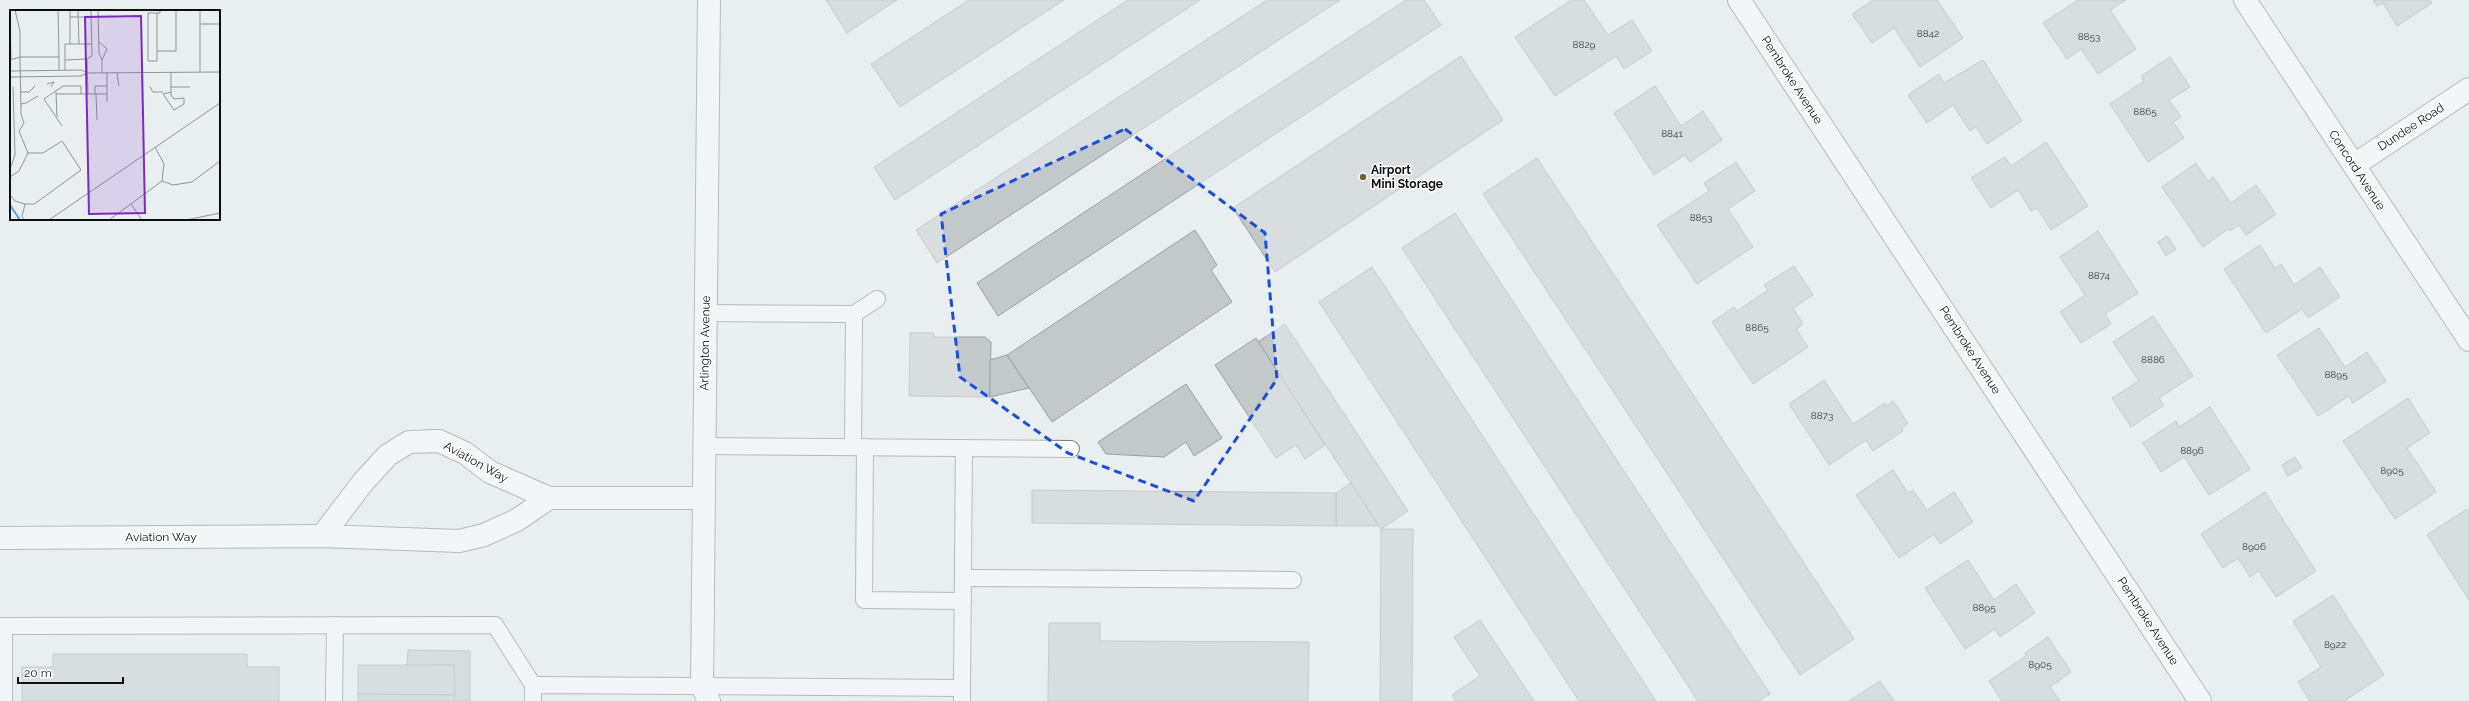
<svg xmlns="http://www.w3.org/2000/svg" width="2469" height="701" viewBox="0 0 2469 701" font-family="Raleway,sans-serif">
<rect width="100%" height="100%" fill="#e9eef1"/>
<g fill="#c3c8cb" stroke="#9ca0a4">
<path d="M826,0H897L847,33Z"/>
<path d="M969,0H1064L900,107L871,64Z"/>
<path d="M1128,0H1200L895,200L874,167Z"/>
<path d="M1267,0H1340L937,263L916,230Z"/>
<path d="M1406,0H1424L1441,25L998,316L977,283Z"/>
<path d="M1571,0H1584L1608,35L1632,20L1652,51L1624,69L1616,56L1555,96L1515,37Z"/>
<path d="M1873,0H1937L1963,38L1920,67L1894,28L1872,43L1852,14Z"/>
<path d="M2078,0H2126L2110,10L2136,49L2098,74L2081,49L2067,59L2043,23Z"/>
<path d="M2373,0H2430L2432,3L2397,26L2383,3L2377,6Z"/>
<path d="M1461,56L1503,120L1275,272L1233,208Z"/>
<path d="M2170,57L2190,87L2169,100L2181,117L2173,122L2184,138L2148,162L2110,104L2144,81L2141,76Z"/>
<path d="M1983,60L2022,121L1987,144L1976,127L1970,131L1953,105L1927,123L1908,95L1939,74L1944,83Z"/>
<path d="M1655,86L1681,126L1703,111L1722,140L1690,162L1685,155L1654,175L1614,113Z"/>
<path d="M2046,142L2088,206L2051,230L2037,208L2031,211L2018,190L1991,208L1971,178L2005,157L2011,166Z"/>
<path d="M1537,158L1854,639L1800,675L1483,194Z"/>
<path d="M1736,162L1755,191L1728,209L1753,247L1697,284L1657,225L1709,191L1704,183Z"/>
<path d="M2196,163L2208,181L2213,177L2231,203L2256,185L2276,214L2246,235L2239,225L2230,231L2228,229L2203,247L2162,187Z"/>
<path d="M1455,213L1770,694L1759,701H1698L1402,248Z"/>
<path d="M1195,230L1217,265L1211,270L1232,302L1052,422L1007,355Z"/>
<path d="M2098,231L2138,293L2105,314L2111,324L2081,343L2060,312L2085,295L2060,257Z"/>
<path d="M2167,236L2176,249L2166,256L2158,242Z"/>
<path d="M2260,245L2275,268L2281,264L2294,285L2320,267L2340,297L2308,318L2302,309L2266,333L2224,269Z"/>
<path d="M1794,266L1813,295L1793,308L1803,324L1796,329L1808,347L1753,384L1712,322L1734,307L1737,311L1768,290L1764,285Z"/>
<path d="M1372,267L1656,701H1579L1319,302Z"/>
<path d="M2153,316L2193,376L2159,398L2164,405L2131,427L2112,398L2139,381L2113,342Z"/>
<path d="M1285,324L1408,511L1381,529L1258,342Z"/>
<path d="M2319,328L2345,367L2367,352L2386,381L2353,403L2349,396L2318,416L2277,355Z"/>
<path d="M910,333H934V337H985L991,342L990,397L909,396Z"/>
<path d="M1256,338L1325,445L1305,459L1296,445L1276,458L1215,365Z"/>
<path d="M1007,355L1029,388L990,397V360Z"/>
<path d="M1824,380L1853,424L1885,403L1887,406L1893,401L1908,423L1902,428L1903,431L1873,451L1866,440L1829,465L1789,404Z"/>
<path d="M1186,384L1222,438L1194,456L1186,442L1164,457L1106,454L1098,442Z"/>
<path d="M2408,398L2430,433L2407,448L2436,492L2395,519L2343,441Z"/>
<path d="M2210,407L2250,469L2209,495L2184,457L2161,472L2143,443L2176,421L2179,427Z"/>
<path d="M2295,457L2302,468L2288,476L2282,465Z"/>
<path d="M1893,470L1908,493L1913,490L1927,510L1954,492L1973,522L1940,544L1934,534L1899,558L1856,495Z"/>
<path d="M1351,483L1379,526H1336V493Z"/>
<path d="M1032,490L1336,493V526L1032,523Z"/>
<path d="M2265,492L2316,571L2276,597L2259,571L2250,577L2238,558L2223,568L2201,534Z"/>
<path d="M2467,509L2469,512V600L2427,535Z"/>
<path d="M1381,529H1413L1412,701H1380Z"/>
<path d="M1968,560L1994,600L2016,584L2035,613L2000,637L1995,629L1965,649L1925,588Z"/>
<path d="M2333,595L2384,675L2344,701H2310L2298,682L2321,667L2293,621Z"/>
<path d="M1480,620L1534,701H1456L1452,695L1480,676L1454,637Z"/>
<path d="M1049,623H1100V641L1309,642L1308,701H1048Z"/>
<path d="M2048,637L2071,672L2050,687L2060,701H2002L1989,681L2026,656L2025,653Z"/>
<path d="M408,650L470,651V701H454V665L407,666Z"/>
<path d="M53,654H247V667H279V701H22V667H53Z"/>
<path d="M358,665H454L455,695L358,694Z"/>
<path d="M1880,681L1894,701H1849Z"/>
<path d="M358,694L455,695L454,701H358Z"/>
</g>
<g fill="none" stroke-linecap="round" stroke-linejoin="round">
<defs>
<g id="lane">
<path d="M706,313L854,314L877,299"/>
<path d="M704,446L1071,449"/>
<path d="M853,447L854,314"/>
<path d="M865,447L864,600L963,601"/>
<path d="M963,578L1293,580"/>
<path d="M0,626L495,625L533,685"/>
<path d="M962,688L964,448"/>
<path d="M4,701V626"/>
<path d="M334,701L335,625"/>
<path d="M533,701V685L962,688V701"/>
</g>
<g id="street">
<path d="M1739,0L2200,701"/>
<path d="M2245,0L2469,340"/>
<path d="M2354,165L2469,89"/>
<path d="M322,536L364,481L388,455L409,442L439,441L465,453L490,472L549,498H704"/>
<path d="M0,538L322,536L459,541L484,535L517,520L549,498"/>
</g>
<path id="primary" d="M709,0L702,686L709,701"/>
</defs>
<use href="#lane" stroke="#797e81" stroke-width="18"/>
<use href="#street" stroke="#797e81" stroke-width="24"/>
<use href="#primary" stroke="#797e81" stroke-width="24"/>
<use href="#lane" stroke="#fff" stroke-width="16"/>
<use href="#street" stroke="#fff" stroke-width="22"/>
<use href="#primary" stroke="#fff" stroke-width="22"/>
</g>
<path d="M0 0H2469V701H0ZM1125,129L1265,233L1277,379L1194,501L1068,453L960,377L941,214Z" fill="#e9eef1" fill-opacity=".55" fill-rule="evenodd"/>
<path fill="none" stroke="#1d4ed8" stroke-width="3" stroke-dasharray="8 5" stroke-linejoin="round" d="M1125,129L1265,233L1277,379L1194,501L1068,453L960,377L941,214Z"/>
<circle fill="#726331" stroke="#fff" stroke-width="1.5" cx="1363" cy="177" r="4"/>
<g text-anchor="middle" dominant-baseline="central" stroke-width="3" stroke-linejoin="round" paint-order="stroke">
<g font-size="10" fill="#3b3d40">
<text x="1928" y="33">8842</text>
<text x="2089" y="36">8853</text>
<text x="1584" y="44">8829</text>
<text x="2145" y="111">8865</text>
<text x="1672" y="133">8841</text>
<text x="1701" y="217">8853</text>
<text x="2099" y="275">8874</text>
<text x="1757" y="327">8865</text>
<text x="2153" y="359">8886</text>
<text x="2336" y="374">8895</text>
<text x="1822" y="415">8873</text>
<text x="2192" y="450">8896</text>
<text x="2392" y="470">8905</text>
<text x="2254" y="546">8906</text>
<text x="1984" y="607">8895</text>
<text x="2335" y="644">8922</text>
<text x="2040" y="664">8905</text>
</g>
<g font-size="12" fill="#0e0f11" stroke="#fff">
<text transform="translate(1792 80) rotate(57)">Pembroke Avenue</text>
<text transform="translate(2411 127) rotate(-33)">Dundee Road</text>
<text transform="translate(2357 170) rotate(57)">Concord Avenue</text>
<text transform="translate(705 343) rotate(-89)">Arlington Avenue</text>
<text transform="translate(1970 350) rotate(57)">Pembroke Avenue</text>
<text transform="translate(476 462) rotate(29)">Aviation Way</text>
<text x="161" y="537">Aviation Way</text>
<text transform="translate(2148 621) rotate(57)">Pembroke Avenue</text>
</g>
<g font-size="12" font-weight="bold" fill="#0e0f11" stroke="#fff" text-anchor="start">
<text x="1371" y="170">Airport<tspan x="1371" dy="14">Mini Storage</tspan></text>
</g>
</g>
<g transform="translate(10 10)">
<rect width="210" height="210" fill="#e9eef1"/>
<path fill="none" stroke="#51a6dc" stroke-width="2" d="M0,195L10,210"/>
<path fill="none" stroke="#919597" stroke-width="1" d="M0,0L1,50M48,0L49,47M60,0V34M68,0L69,34M88,0L89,43L92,50M190,0V62M147,3V51H138V3H150V0M60,7H81M190,14H210M89,32L97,39L92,50V63M147,41H166V0M77,49L82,46L81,0M0,50L10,47V21L5,0M55,50V34H82M55,60V50L77,49L78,84H71M0,61L72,60L77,63M97,63V92M107,63L109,76M0,67L71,66L77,63L210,62M37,74L44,72L41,77M140,77L143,82H153M161,77H180M11,82H19L25,76M46,82L47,107M161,82L153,84L164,100L174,94V88L164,89L161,85V62M46,84H71V76H53L34,89L52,116M78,84H97M85,84V76H97M86,84L87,110M11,94L16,93L28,86M0,159L5,145L3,77M0,167L9,161L18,143L9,121L14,113L11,104L10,47H49V60M152,171L163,175L182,172L210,151M0,185L5,191L15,194L12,206L14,210M15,194H24L30,190L71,160L52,131L33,143H18M121,194L132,210M39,210L210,93M99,210L152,171L154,154L145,137M176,210L210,203"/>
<path fill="#7b2cbf" fill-opacity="0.15" stroke="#7b2cbf" stroke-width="2" d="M131,6L135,203L79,204L75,7Z"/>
<rect width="210" height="210" fill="none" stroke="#0e0f11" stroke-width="2"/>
</g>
<path d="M18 677v6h105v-6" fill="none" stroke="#0e0f11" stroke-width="2"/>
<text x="24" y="677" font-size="12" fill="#0e0f11" stroke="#ffffff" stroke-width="3" paint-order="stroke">20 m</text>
</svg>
